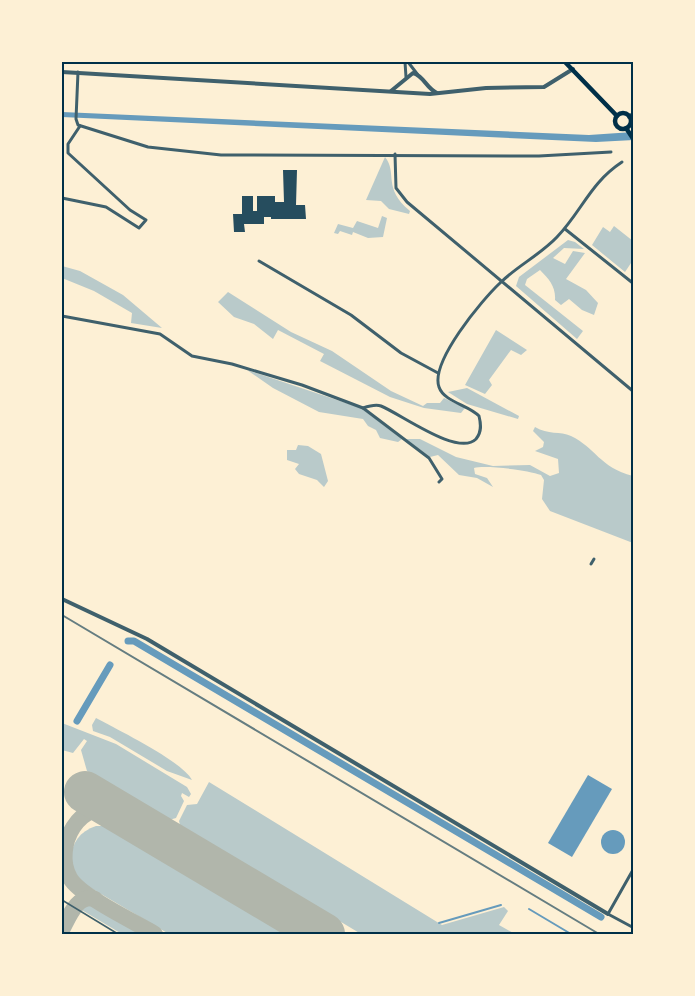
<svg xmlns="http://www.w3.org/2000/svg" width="695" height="996" viewBox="0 0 695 996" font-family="Jost,sans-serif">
<rect width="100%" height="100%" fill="#fdf0d5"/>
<g fill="#b9caca">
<path d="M385,157C398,173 382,188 410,211L409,214L389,209L381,201L366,200Z"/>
<path d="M382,216L387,218L383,237L368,238L353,232L352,235L340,231L338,234L334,233L338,224L353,228L357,221L378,228Z"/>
<path d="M614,226L633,241V260L625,272L592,245L603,227L610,232Z"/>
<path d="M568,240L575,242L584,249L564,248L553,258L565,264L573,251L585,253L566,279L586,290L598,303L594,315L582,310L569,299L561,305L555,300C556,287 549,279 540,270L527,279L525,285L583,331L577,339L516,286L519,277Z"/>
<path d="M62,266L80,271L123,295L162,328L131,323L132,313L94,291L62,278Z"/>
<path d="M228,292L291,332L332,351L391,391L423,406L427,403H440L444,398L465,408L461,413L424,408L390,397L320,361L324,354L278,330L273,339L254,324L234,317L218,302Z"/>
<path d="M496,330L527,350L521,355L511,350L489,380L492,385L485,394L465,385Z"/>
<path d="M247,370L361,408L402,439L398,442L380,438L376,430L368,426L363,419L319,412L273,388Z"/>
<path d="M467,388L519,416L518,419L467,404L448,392Z"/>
<path d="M535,427C548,435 560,431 571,436C596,448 599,467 633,476V543L550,511L542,499L544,480L541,475C528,470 485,465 474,468L475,474L487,478L493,487L477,478L459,475L438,455L430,457L406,439H420L456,457L493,466L530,465L550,476L559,473L558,459L535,451L543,447L544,442L533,431Z"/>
<path d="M298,445L308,446L321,454L328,481L324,487L317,480L299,474L295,469L299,464L287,460V450H296Z"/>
<path d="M96,718C118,730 182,761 192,780L167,771L110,737L93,731L92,725Z"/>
<path d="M62,723L116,744L187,787L191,794L189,797L182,793L181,796L184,801L176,818L169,820L87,771L81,750L87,741L84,739L73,753L62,750Z"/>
<path d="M209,782L442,925L504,907L508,911L499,925L515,934H361L180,825L179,821L187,805L197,804Z"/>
<path d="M96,826H106L287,934H169L84,884C64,865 68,835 96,826Z"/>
<path d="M88,903L140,934H122L80,909Z"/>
</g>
<g fill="#669bbc">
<path d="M62,112L589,135L633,132L634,140L596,142L62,117Z"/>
<path d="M588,775L612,789L572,857L548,843Z"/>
<circle cx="613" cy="842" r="12"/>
</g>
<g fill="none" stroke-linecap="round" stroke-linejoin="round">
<g stroke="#669bbc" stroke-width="2">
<path d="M529,909L571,934"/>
<path d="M439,923L501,905"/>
</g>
<g stroke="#669bbc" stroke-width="7">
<path d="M128,641H134L601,917"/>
<path d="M77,721L110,665"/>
</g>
<g stroke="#b1b6ab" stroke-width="16">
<path d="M118,812C81,795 52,847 70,878C80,896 135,922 155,934"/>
<path d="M62,930C69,917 77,894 95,899"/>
</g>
<path stroke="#b1b6ab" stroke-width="42" d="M85,792L324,934"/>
</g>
<path fill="#264d5e" d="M283,170H297L296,205H305L306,219H271V217H264V224H244L245,232H234L233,214H242V196H253V211H257V196H275V202H284Z"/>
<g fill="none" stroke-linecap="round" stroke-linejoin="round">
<path stroke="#3f606c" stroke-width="1.5" d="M62,900L118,934"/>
<g stroke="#3f606c" stroke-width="3">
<path d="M405,62L406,77"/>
<path d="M408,62L418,75"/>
<path d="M78,72L76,119L78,125L148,147L221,155L539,156L611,152"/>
<path d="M395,154L396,188L407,202L634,392"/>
<path d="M62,198L106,207L139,228L146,220L130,210L68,153V144L80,126"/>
<path d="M565,229L634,284"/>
<path d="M259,261L351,315L401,353L438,373"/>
<path d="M62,316L160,334L192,356L232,364L302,385L363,408L429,458L442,479L439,482"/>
<path d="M363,408C369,406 375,404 381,406C401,414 458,457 476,439C482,432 481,424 479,416C469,405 444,402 439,387C430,362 482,300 500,283C517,266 540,255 557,237C582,211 590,183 622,162"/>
<path d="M591,564L594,559"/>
<path d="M634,868L608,914L634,928"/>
</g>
<g stroke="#3f606c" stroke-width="4">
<path d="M62,72L430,94L486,88L544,87L573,69"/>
<path d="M391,91L413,73C424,76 426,88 437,93"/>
<path d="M629,117L634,113"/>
<path d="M62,599L147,639L608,914"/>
</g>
<g stroke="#003049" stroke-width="4.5">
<path d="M565,62L617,116"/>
<circle cx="623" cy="121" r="8"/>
<path d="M626,128L634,140"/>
</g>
<path stroke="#657d81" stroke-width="2" d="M62,615L599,934"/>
</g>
<rect width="695" height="996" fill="none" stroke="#fdf0d5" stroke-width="126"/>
<rect x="63" y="63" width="569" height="870" fill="none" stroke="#003049" stroke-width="2"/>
</svg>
